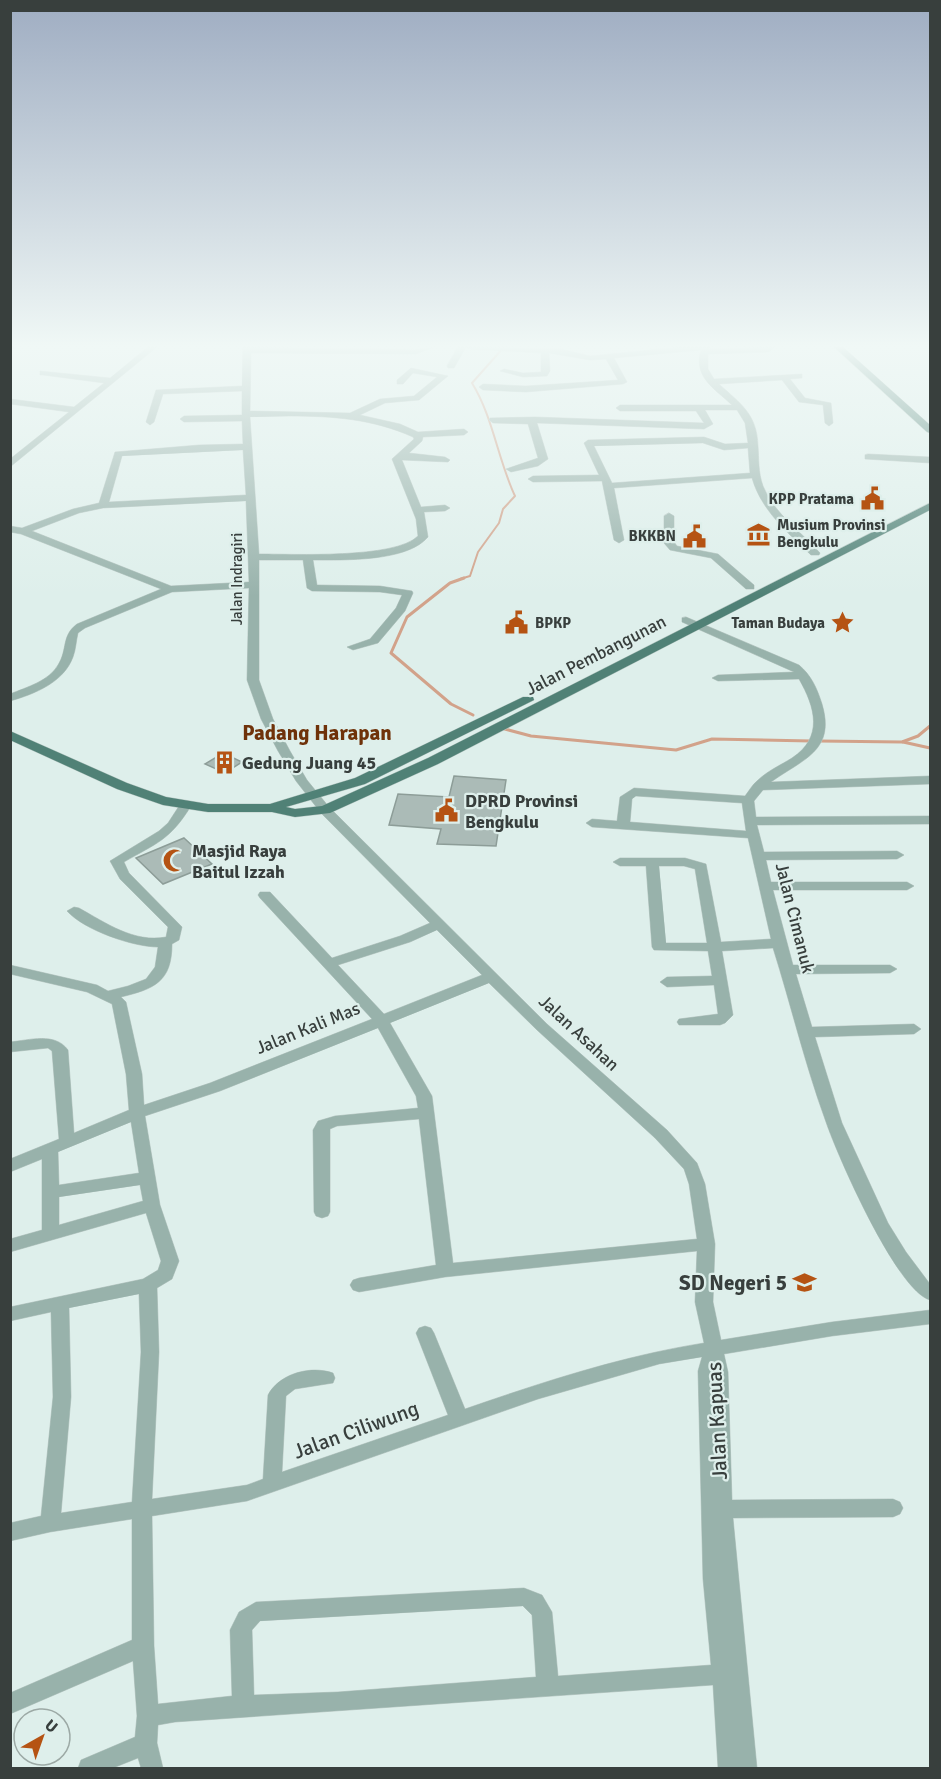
<svg xmlns="http://www.w3.org/2000/svg" width="941" height="1779" viewBox="0 0 941 1779" font-family="Signika,sans-serif">
<rect width="100%" height="100%" fill="#deefeb"/>
<g fill="none" stroke-linecap="round" stroke-linejoin="round">
<path stroke="#d2a28a" stroke-width="2" d="M460,579L470,576L478,552L499,523L503,509L515,496C498,460 493,417 472,383L504,347"/>
<g stroke="#d2a28a" stroke-width="3">
<path d="M464,578L450,583L407,617L391,653L451,704L473,715"/>
<path d="M501,728L531,736L676,750L712,739L811,741"/>
<path d="M819,741L902,742L918,736L930,726"/>
<path d="M903,742L930,748"/>
</g>
</g>
<g fill="#abbbb7" stroke="#8d9d98" stroke-width="1.5">
<path d="M223,753L242,762L225,773L205,764Z"/>
<path d="M454,776L506,780L496,846L437,844L441,829L389,825L398,794L449,797Z"/>
<path d="M184,838L212,864L163,884L136,858Z"/>
</g>
<g fill="none" stroke-linecap="round" stroke-linejoin="round">
<defs>
<g id="minor">
<path d="M10,347H15L10,349Z"/>
<path d="M148,347H157L10,467V459L69,412L10,404V399L74,407L104,383L43,375H40V371L110,378Z"/>
<path d="M243,347L415,350L434,347L416,354L251,353L250,411L350,413L380,399L414,396L437,377L413,373L403,384H397V380L411,368L448,376L419,400L385,403L360,415L400,424L418,432L464,429L468,432L464,435L423,437L422,441L409,453L445,457L450,460L448,462L402,460L421,507L445,505L450,508L445,511L424,512L428,537C407,562 344,560 313,560L317,585L380,586L412,591L413,593L405,611L378,643L353,650L347,647L370,639L396,608L402,595L380,592L312,591L307,588L303,560H259V680L273,719L290,751L307,780L329,807L547,1024L667,1130L697,1163L705,1184L715,1244L713,1302L721,1340L832,1322L930,1310V1324L832,1336L724,1354L728,1372L732,1500L893,1499L900,1502L903,1508L900,1514L893,1517L733,1518L757,1768H718L713,1685L175,1722L158,1725L157,1743L163,1768H141L138,1758L113,1768H78L81,1760L135,1737L137,1716L133,1661L10,1714V1693L132,1640V1519L50,1532L10,1541V1523L41,1516L53,1397L51,1312L10,1321V1307L143,1279L158,1270L161,1261L146,1213L10,1252V1239L42,1230V1159L10,1172V1159L59,1139L52,1051L48,1048L10,1052V1042C30,1040 55,1032 68,1050L74,1133L129,1110L126,1074L112,1004L87,992L10,974V965L97,985L108,991L128,986L146,979L155,967L158,947C133,947 84,930 67,911L74,907L79,908C106,923 134,943 166,937L168,927L120,879L110,861L159,831L168,823L181,803H189L191,806C170,840 157,843 124,862L129,873L182,927L179,940L172,944C172,982 154,989 121,997L126,1002L142,1074L144,1105L210,1083L372,1019L260,898L258,895L260,892H270L332,958L400,936L430,923L321,813L296,781L278,751L261,719L247,680L249,588L172,592L85,628L78,633C76,641 76,649 73,657C64,682 35,694 10,701V694C27,687 49,681 58,665C68,649 61,636 77,624L161,589L21,534L10,532V526L22,528L73,509L99,503L115,452L199,445L243,444L242,421L184,422L180,419L184,416L242,415V391L163,394L154,422L150,425L146,422L156,390L242,386ZM289,416C333,416 373,419 413,437L414,439L392,459L416,519L418,536C395,559 293,554 259,554L250,417ZM243,450L246,495L109,502L122,456ZM246,501L249,582L171,586L32,531L79,513L103,508ZM437,930L482,975L384,1014L338,965L410,942ZM489,983L537,1030L655,1138L684,1169L689,1184L697,1239L453,1263L432,1096L390,1023ZM378,1028L416,1096L418,1108L335,1116L318,1121L313,1130L314,1212L316,1216L322,1218L328,1216L330,1212V1129L337,1126L419,1119L436,1265L359,1278L353,1280L350,1285L353,1290L359,1292L445,1277L697,1251L695,1302L704,1343C622,1356 543,1382 465,1409L434,1333L431,1328L425,1326L419,1328L416,1333L448,1415L282,1472L286,1396L295,1389L333,1383L335,1378L333,1373C310,1365 279,1374 268,1395L263,1479L247,1485L152,1499L159,1352L157,1288L172,1279L179,1261L160,1205L145,1116L220,1091ZM131,1122L139,1173L59,1185L58,1152ZM140,1185L143,1201L59,1225V1197ZM139,1294L141,1352L132,1502L61,1513L71,1397L69,1308ZM702,1357L698,1371L703,1579L711,1665L558,1676L552,1612L542,1595L524,1588L256,1602L239,1612L230,1630L232,1696L158,1704L154,1646L152,1516L247,1501L538,1399L659,1364ZM523,1606L532,1615L536,1677L338,1692L254,1695L252,1630L260,1621Z"/>
<path d="M458,347H466L454,368H448L447,366Z"/>
<path d="M467,347L561,349L590,356L680,347H710L709,349L775,347L769,352L708,354V369L714,379L802,374V378L790,379L805,398L831,403L833,423L829,426L825,423L823,405L799,402L782,380L719,384C741,404 757,414 758,446C759,459 758,472 763,486C775,515 801,531 820,553L819,555H811C788,533 761,510 752,478L614,488L624,540L619,543L614,540L602,481L533,482L528,479L533,476L599,475L584,443L588,440L704,437L725,444L748,443L745,423L737,410H705L713,424L704,429L537,423L548,459L538,466L511,472L506,469L538,458L528,424L493,423L489,420L490,418L535,417L704,423L696,411H620L616,408L620,405H732C714,388 693,377 701,350L614,358L627,382L623,384L526,392L483,390L479,387L483,384L526,386L618,380L606,359L590,360L549,353L550,371L547,376L523,377L500,371L504,369L523,373L541,372V353L471,349ZM703,443L724,450L748,448L750,473L612,483L594,446Z"/>
<path d="M868,454L930,457V463L865,459V455Z"/>
<path d="M669,513L674,516V542L677,546L718,554L754,585V589H746L711,558L670,550L664,543V516Z"/>
<path d="M686,617L799,665C811,675 817,688 822,704C836,751 803,759 771,782L930,776V784L763,790L754,801L756,817L930,816V824L757,825L764,852L897,851L904,855L897,859L766,860L771,882H907L914,886L907,890H773L793,965H890L897,969L890,973L796,974L812,1027L914,1024L921,1029L914,1034L815,1037L842,1123L888,1223L906,1252L930,1284V1300C897,1291 838,1157 826,1122C805,1065 791,1005 773,948L722,951L733,1015L725,1023L720,1025H679L677,1022L679,1019L718,1014L714,985L667,987L660,982L667,977L712,976L708,951L654,950L652,947L646,866H620L613,862L620,858H685L706,864L721,942L771,939L748,838L592,827L586,823L592,819L617,821L620,797L634,788L745,796C749,791 752,785 757,781C767,771 781,765 792,758C824,737 815,707 799,679L718,681L712,678L718,675L794,672L682,622V618ZM636,796L742,803L746,831L630,822L632,799ZM659,866H684L695,869L707,943H666Z"/>
</g>
<g id="major">
<path d="M834,347H843L930,425V433L927,432Z"/>
<path d="M930,503V510L438,764L330,813L295,817L272,812H208L163,805L117,789L10,740V731L127,783L166,797L208,804H270L355,778L523,697H533L534,700L365,784L286,807L295,809L322,806L428,758Z"/>
</g>
</defs>
<use href="#minor" stroke="#bdccc8" stroke-width="1"/>
<use href="#major" stroke="#bdccc8" stroke-width="1"/>
<use href="#minor" fill="#98b2ab" fill-rule="evenodd"/>
<use href="#major" fill="#508176" fill-rule="evenodd"/>
</g>
<linearGradient id="sky" x2="0" y2="1"><stop stop-color="#9fadc2"/><stop offset="0.58" stop-color="#f0f8f6"/><stop offset="1" stop-color="#f0f8f6" stop-opacity="0"/></linearGradient>
<rect width="941" height="596" fill="url(#sky)"/>
<defs>
<symbol id="civic-bare" viewBox="-9 -9 18 18"><path d="M-.6-6.5H3V-4.5H.6V-3L4-1V1h2V6H-6V1h2V-1L-.6-3ZM-1.2 2.5V6h2.4V2.5Z" fill="#b55313" stroke="#deefeb" stroke-width="2.5" paint-order="stroke"/></symbol>
<symbol id="museum-bare" viewBox="-9 -9 18 18"><path d="M0-6L6-3V-2H-6V-3ZM-5-1h2V3h-2ZM-1-1h2V3h-2ZM3-1h2V3H3ZM-6 4H6V6H-6Z" fill="#b55313" stroke="#deefeb" stroke-width="2.5" paint-order="stroke"/></symbol>
<symbol id="sight-bare" viewBox="-9 -9 18 18"><path d="M0-6L1.8-2.2L6-1.7L2.9 1.2L3.7 5.4L0 3.3L-3.7 5.4L-2.9 1.2L-6-1.7L-1.8-2.2Z" fill="#b55313" stroke="#deefeb" stroke-width="2.5" paint-order="stroke"/></symbol>
<symbol id="building-bare" viewBox="-9 -9 18 18"><path d="M-4-6H4V6H1V3H-1V6H-4ZM-2.5-4.3h1.7v1.8h-1.7ZM.8-4.3h1.7v1.8H.8ZM-2.5-1h1.7V.8h-1.7ZM.8-1h1.7V.8H.8Z" fill="#b55313" stroke="#deefeb" stroke-width="2.5" paint-order="stroke"/></symbol>
<symbol id="mosque-bare" viewBox="-9 -9 18 18"><path d="M3.5-4.9A6 6 0 1 0 3.5 4.9A5 5 0 1 1 3.5-4.9Z" fill="#b55313" stroke="#deefeb" stroke-width="2.5" paint-order="stroke"/></symbol>
<symbol id="school-bare" viewBox="-9 -9 18 18"><path d="M0-5L7-2L0 1L-7-2ZM-4 1L0 2.5L4 1V4Q0 6-4 4Z" fill="#b55313" stroke="#deefeb" stroke-width="2.5" paint-order="stroke"/></symbol>
</defs>
<g fill-rule="evenodd">
<use href="#civic-bare" x="856" y="482" width="33" height="33"/>
<use href="#museum-bare" x="742" y="518" width="33" height="33"/>
<use href="#civic-bare" x="678" y="520" width="33" height="33"/>
<use href="#civic-bare" x="500" y="606" width="33" height="33"/>
<use href="#sight-bare" x="826" y="606" width="33" height="33"/>
<use href="#building-bare" x="208" y="746" width="33" height="33"/>
<use href="#civic-bare" x="430" y="794" width="33" height="33"/>
<use href="#mosque-bare" x="158" y="844" width="33" height="33"/>
<use href="#school-bare" x="788" y="1266" width="33" height="33"/>
</g>
<g text-anchor="middle" dominant-baseline="central" stroke-width="4.5" stroke-linejoin="round" paint-order="stroke">
<g font-size="15" font-weight="bold" fill="#383f3d" stroke="#deefeb" text-anchor="end">
<text x="854" y="499">KPP Pratama</text>
<text x="777" y="525" text-anchor="start">Musium Provinsi<tspan x="777" dy="17">Bengkulu</tspan></text>
<text x="676" y="536">BKKBN</text>
<text x="535" y="623" text-anchor="start">BPKP</text>
<text x="825" y="623">Taman Budaya</text>
</g>
<g font-size="15" fill="#383f3d" stroke="#deefeb">
<text transform="translate(237 579) rotate(-90)">Jalan Indragiri</text>
</g>
<g font-size="18" fill="#383f3d" stroke="#deefeb">
<text transform="translate(596 655) rotate(-27)">Jalan Pembangunan</text>
<text transform="translate(795 918) rotate(76)">Jalan Cimanuk</text>
<text transform="translate(308 1028) rotate(-22)">Jalan Kali Mas</text>
<text transform="translate(579 1033) rotate(43)">Jalan Asahan</text>
</g>
<g font-size="18" font-weight="bold" fill="#383f3d" stroke="#deefeb" text-anchor="start">
<text x="242" y="763">Gedung Juang 45</text>
<text x="465" y="801">DPRD Provinsi<tspan x="465" dy="21">Bengkulu</tspan></text>
<text x="192" y="851">Masjid Raya<tspan x="192" dy="21">Baitul Izzah</tspan></text>
</g>
<g font-size="21" font-weight="bold" fill="#6f320a" stroke="#deefeb">
<text x="317" y="733">Padang Harapan</text>
</g>
<g font-size="21" font-weight="bold" fill="#383f3d" stroke="#deefeb" text-anchor="end">
<text x="787" y="1283">SD Negeri 5</text>
</g>
<g font-size="21" fill="#383f3d" stroke="#deefeb">
<text transform="translate(717 1421) rotate(-93)">Jalan Kapuas</text>
<text transform="translate(356 1430) rotate(-20)">Jalan Ciliwung</text>
</g>
</g>
<rect width="941" height="1779" fill="none" stroke="#383f3d" stroke-width="24"/>
<g transform="translate(42 1737) rotate(40)"><circle r="28" fill="#deefeb" stroke="#9ca9a5" stroke-width="1.5"/>
<path d="M0-4.5L10 22L0 15L-10 22Z" fill="#b55313"/>
<text y="-9" font-size="16" font-weight="bold" text-anchor="middle" fill="#383f3d">U</text>
</g>
</svg>
